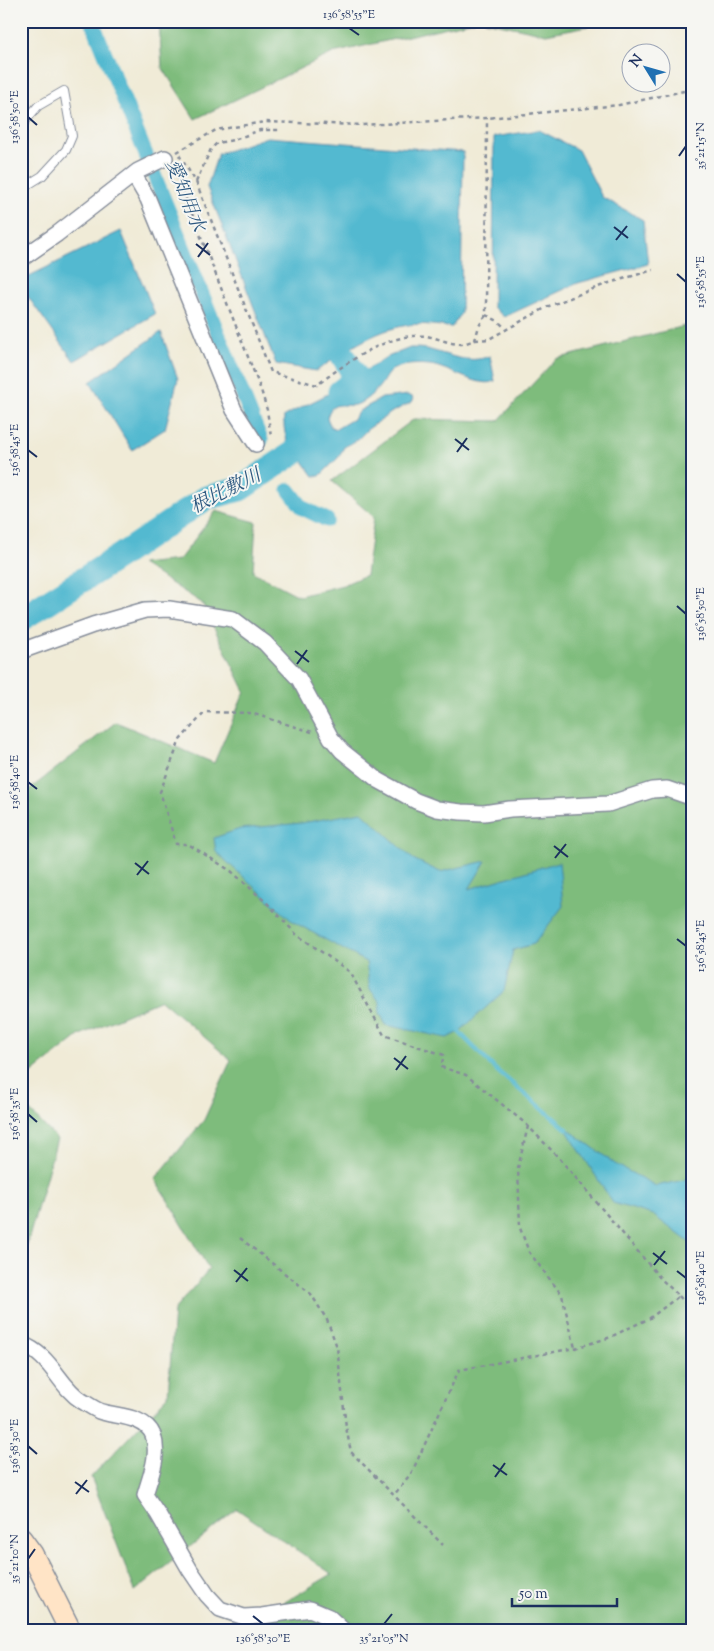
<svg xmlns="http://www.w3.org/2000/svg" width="714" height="1651" viewBox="0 0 714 1651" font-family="'Sorts Mill Goudy','Noto Serif JP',serif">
<rect width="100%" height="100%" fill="#f6f6f2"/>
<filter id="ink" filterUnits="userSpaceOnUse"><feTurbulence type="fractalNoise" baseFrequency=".02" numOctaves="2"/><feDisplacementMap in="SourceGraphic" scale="10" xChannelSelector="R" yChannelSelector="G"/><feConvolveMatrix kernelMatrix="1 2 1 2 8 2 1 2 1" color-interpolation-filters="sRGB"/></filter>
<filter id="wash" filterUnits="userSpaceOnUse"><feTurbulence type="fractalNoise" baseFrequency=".0096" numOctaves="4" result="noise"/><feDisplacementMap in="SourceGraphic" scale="20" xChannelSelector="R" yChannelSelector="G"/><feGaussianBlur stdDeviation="1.12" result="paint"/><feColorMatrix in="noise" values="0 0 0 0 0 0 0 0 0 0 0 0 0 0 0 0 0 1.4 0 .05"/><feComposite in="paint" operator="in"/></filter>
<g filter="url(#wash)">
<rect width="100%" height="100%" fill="#f0ebd7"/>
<g fill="#7ebc7b" stroke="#4c766c">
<path d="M159,21H474L333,53L195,119L162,67Z"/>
<path d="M485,21H614L546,34Z"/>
<path d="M693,324V1630H238L332,1574L237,1509L135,1591L91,1477L168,1396L174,1310L209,1269L155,1179L204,1120L231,1060L161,1000L80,1035L21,1082V796L116,722L214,763L245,691L202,603L141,564L179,560L216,511L256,522L253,572L299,596L343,585L366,575L374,517L332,481L414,419L498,421L556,359Z"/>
<path d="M21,1102L57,1139L21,1266Z"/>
</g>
<g fill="#52b9d0" stroke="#367497">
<path d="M539,130L578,150L602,197L643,220L648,264L578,283L504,317L493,307L494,137Z"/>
<path d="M267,137L463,152L461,313L452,327C438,326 423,323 409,325C373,330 345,352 316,371L276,364L207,187L218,154Z"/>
<path d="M121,231L155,314L74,361L21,287V280Z"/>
<path d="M161,332L178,379L165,429L132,450L90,382Z"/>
<path d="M410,348C415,348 421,348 426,349C449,354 467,365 490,356L495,381C480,389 448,367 430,365C418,364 407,364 396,368C386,372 385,380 379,387C374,393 365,401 358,404C347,409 332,397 327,418L331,427L336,429L353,419L359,411L382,398L408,395L414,398L412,402L392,412L368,429L357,440L344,447L338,458L320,476H314L299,456L295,457C287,444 283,432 284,416L336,390L349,379L345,371L354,366L360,374L385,358Z"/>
<path d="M362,812L413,859L440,872L486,861L469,889L559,862L563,906L534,944L513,950L504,991L459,1032L447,1038L386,1025L380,1013V1002L370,989L366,962L292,921L216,852L214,838L240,829L302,823Z"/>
<path d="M564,1126L615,1164L656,1186L693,1178V1245L653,1215L613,1203Z"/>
</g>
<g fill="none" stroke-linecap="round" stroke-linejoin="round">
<path stroke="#52b9d0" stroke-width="4.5" d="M459,1032L496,1070L567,1129"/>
<g stroke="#52b9d0" stroke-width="15">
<path d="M92,21L261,440"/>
<path d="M289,490L303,508L327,520"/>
</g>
<g stroke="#52b9d0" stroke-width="25">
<path d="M340,392L357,379L342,354"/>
<path d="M21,619L120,556L206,498L240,489L298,450L302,423"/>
</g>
</g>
</g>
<g filter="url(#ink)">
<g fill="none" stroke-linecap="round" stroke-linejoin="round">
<defs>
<path id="lane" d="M21,126L38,106L64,91L72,136L66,150L42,176L21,189"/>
<g id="street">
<path d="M134,175L148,199L234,410L256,444"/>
<path d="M21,259L57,234L138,171L165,158"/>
<path d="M21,651L93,625L145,610L169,609L233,619L265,643L299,679L331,738L342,751L378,780L416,801L437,809L461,812L484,813L510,809L608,804L652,790L667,789L693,798"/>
<path d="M21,1344C52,1355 58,1386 82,1401C87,1404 93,1408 99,1411C115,1417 145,1415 153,1435C160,1455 150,1477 145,1495L158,1514L190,1570L207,1595L220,1609L244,1617L262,1616L310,1609L329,1617L343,1630"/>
</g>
<path id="secondary" d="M21,1539L32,1554L70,1630"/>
</defs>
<use href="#lane" stroke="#868d9a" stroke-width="10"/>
<use href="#street" stroke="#868d9a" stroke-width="18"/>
<use href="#secondary" stroke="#868d9a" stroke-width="24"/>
<g stroke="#868d9a" stroke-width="2.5" stroke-dasharray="4 4" stroke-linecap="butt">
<path d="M177,152L216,130L264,122L363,125L487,118L619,105L693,89"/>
<path d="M179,155L196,182L271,372L317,385C346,363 388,332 427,336C438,338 449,344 461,344C465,344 471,341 475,340L479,326L486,315L487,118"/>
<path d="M174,168L261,390L267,410L271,437"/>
<path d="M196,182L211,149L217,143L234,140L260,130H281"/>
<path d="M486,315L498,321L505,328"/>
<path d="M475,340L489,339L549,306L606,284L653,270"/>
<path d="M21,447L26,454L25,463L21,468"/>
<path d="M312,732L251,713L205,712L180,740L160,792L176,844H188L231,871L268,904L296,934L350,972L384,1035L444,1055L441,1067L466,1075L526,1124L560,1159L661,1279L679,1296L650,1318L608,1338L575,1348L459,1370L412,1472L394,1495"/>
<path d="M528,1126L518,1168L520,1228L529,1252L562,1295L575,1348"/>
<path d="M240,1238L311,1294L327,1320L337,1347L346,1427L351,1452L443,1545"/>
<path d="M679,1296L693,1312"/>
</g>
<use href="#lane" stroke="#fff" stroke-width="8"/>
<use href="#street" stroke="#fff" stroke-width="15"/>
<use href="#secondary" stroke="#ffe4c6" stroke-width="21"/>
</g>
</g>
<path fill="none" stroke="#1b2f5e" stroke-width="2" d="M349,28L359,35M28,117L37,125M679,156L686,146M614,227L628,238M616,240L627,226M196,244L210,255M198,257L208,243M677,274L686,282M455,439L469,450M28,450L37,457M457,452L467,438M677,606L686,614M295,651L309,662M297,664L307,650M28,782L37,789M554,846L568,857M555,858L566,844M135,863L149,874M137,875L148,861M677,939L686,946M394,1058L408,1069M396,1070L406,1056M28,1114L37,1122M653,1253L667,1264M654,1265L665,1251M234,1270L248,1281M677,1271L686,1278M236,1282L247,1268M28,1446L37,1454M493,1465L507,1475M495,1477L505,1463M75,1482L89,1492M76,1494L87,1480M28,1559L35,1549M253,1616L263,1624M384,1624L392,1614"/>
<g text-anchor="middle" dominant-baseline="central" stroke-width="4" stroke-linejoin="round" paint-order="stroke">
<g font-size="19" font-style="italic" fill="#2c5880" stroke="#f6f6f2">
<text transform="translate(184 196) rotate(68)">愛知用水</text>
<text transform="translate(226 492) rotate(-27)">根比敷川</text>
</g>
</g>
<rect width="714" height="1651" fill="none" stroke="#f6f6f2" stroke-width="55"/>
<g transform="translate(646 68) rotate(307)"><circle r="24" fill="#f6f6f2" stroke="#9ea6b7"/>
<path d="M0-4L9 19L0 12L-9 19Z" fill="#1f6fb2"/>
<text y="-8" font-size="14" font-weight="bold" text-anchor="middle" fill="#1b2f5e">N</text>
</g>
<path d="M512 1598v8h105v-8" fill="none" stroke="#1b2f5e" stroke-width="2.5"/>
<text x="519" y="1598" font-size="15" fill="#1b2f5e" stroke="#f6f6f2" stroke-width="4" paint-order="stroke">50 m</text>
<rect x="28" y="28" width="658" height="1596" fill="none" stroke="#1b2f5e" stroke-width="2"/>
<g font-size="12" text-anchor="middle" fill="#1b2f5e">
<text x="349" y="18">136°58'55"E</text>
<text transform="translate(14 117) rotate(-90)" y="4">136°58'50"E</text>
<text transform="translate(700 146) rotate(-90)" y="4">35°21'15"N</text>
<text transform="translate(700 282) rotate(-90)" y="4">136°58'55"E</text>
<text transform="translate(14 450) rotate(-90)" y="4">136°58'45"E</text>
<text transform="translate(700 614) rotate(-90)" y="4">136°58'50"E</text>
<text transform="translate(14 782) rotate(-90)" y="4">136°58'40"E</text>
<text transform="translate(700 946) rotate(-90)" y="4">136°58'45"E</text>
<text transform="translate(14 1114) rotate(-90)" y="4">136°58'35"E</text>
<text transform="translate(700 1278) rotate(-90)" y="4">136°58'40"E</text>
<text transform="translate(14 1446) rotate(-90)" y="4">136°58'30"E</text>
<text transform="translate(14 1559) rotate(-90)" y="4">35°21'10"N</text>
<text x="263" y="1642">136°58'30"E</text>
<text x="384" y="1642">35°21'05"N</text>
</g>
</svg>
